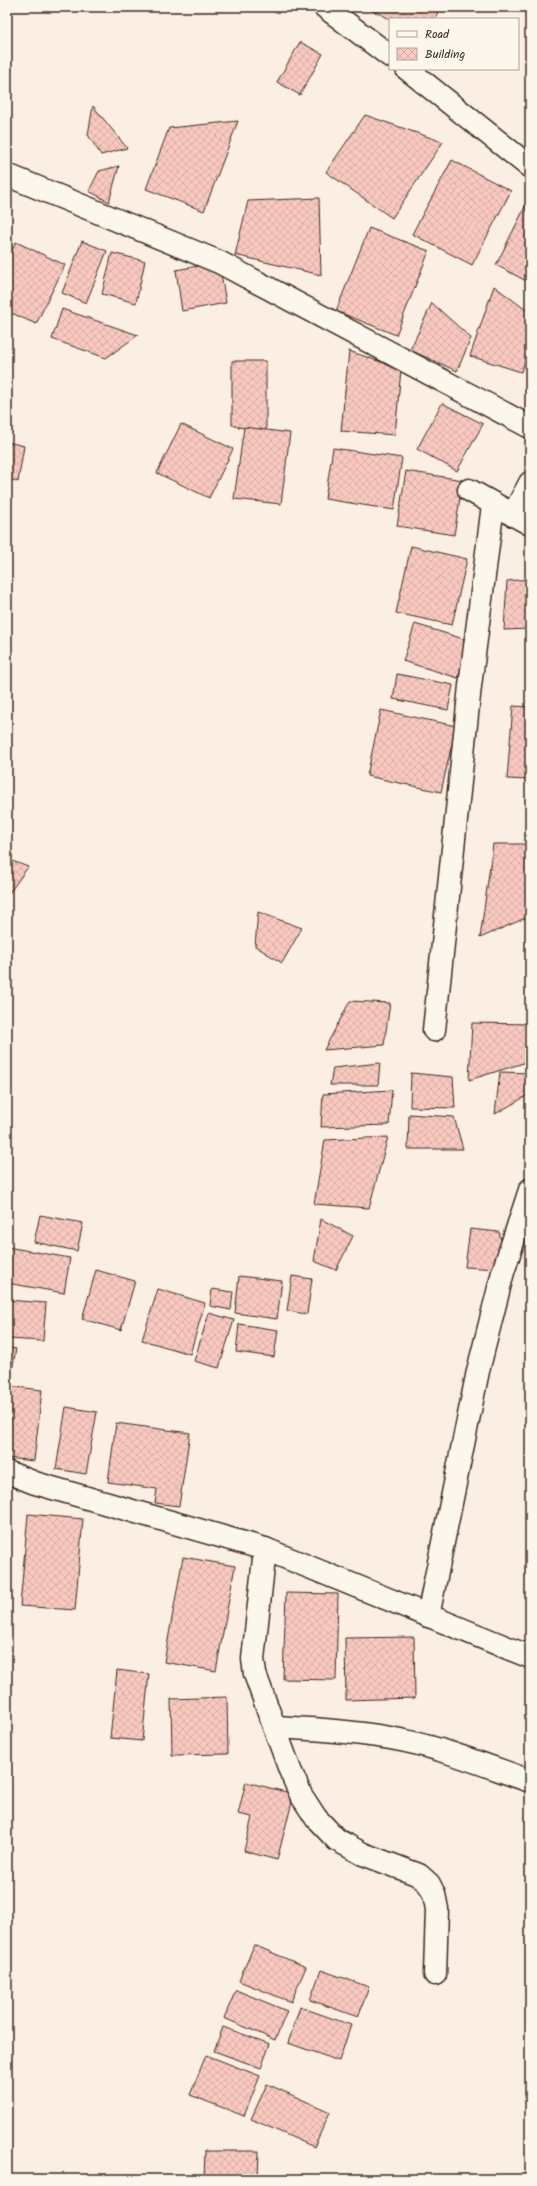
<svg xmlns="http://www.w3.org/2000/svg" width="537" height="2186" viewBox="0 0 537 2186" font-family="Kalam,sans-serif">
<defs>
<pattern id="building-cross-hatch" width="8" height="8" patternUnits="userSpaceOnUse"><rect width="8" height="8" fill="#f9c9c1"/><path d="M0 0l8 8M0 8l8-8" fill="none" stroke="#d6ada5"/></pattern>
</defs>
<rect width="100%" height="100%" fill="#fbeee3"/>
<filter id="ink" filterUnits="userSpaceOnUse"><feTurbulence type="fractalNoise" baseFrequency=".025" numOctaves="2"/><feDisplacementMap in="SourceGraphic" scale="8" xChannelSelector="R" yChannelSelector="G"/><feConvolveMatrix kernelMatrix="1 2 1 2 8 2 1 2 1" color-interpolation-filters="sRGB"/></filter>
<g filter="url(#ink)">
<g fill="url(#building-cross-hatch)" stroke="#3b2a1e">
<path d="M365,7H440L435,19H390Z"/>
<path d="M300,42L323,54L300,95L277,82Z"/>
<path d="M93,106L127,148L101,155L88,135Z"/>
<path d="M365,115L443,142L392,218L326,172Z"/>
<path d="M238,121L204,211L146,189L169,128Z"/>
<path d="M452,160L511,191L472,265L412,234Z"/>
<path d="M119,166L109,202L89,191L99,171Z"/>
<path d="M319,198L321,275L235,255L248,201Z"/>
<path d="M527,203L530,204V283L496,265Z"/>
<path d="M369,228L429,251L396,335L336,311Z"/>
<path d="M82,241L107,251L86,303L62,293Z"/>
<path d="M16,242L65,265L36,324L7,311V260Z"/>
<path d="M112,253L145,261L136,303L102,294Z"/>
<path d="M219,262L226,303L182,311L176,270Z"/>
<path d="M494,286L530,313V347L521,372L470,356Z"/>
<path d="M432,303L471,338L457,371L410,350Z"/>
<path d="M62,309L138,335L106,358L52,339Z"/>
<path d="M349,351L401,369L395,435L341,431Z"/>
<path d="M232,361H266V434L232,425Z"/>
<path d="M442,403L483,424L457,471L417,449Z"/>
<path d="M181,424L233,449L209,498L157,473Z"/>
<path d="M244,427L290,433L281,504L234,499Z"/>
<path d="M7,442L24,446L18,482L7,478Z"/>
<path d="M333,448L402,458L394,510L325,499Z"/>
<path d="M406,471L463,480L454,535L397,526Z"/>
<path d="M411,546L467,559L452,625L396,613Z"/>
<path d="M530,579V629L504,630L507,581Z"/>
<path d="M415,624L470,641L458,678L403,661Z"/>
<path d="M527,671H530L529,707Z"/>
<path d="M397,674L453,685L448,710L393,699Z"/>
<path d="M513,706L530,707V780L507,779Z"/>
<path d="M381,710L456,726L441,792L367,776Z"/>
<path d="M493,844H530V916L480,938Z"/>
<path d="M7,859L28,867L7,896Z"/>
<path d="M258,912L302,928L282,963L255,946Z"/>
<path d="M350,1001L390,1003L384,1045L324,1050Z"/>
<path d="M472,1023L530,1024V1061L469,1080Z"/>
<path d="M380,1063L378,1085H330L333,1068Z"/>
<path d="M500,1072L530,1073V1094L495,1114Z"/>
<path d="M411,1073L453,1077L455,1108L410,1107Z"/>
<path d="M392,1090L389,1125L321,1127L323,1094Z"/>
<path d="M409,1114L454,1117L463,1149H408Z"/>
<path d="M388,1137L369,1208L314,1204L325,1140Z"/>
<path d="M40,1215L83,1223L77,1251L34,1242Z"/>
<path d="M321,1219L353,1236L336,1270L314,1261Z"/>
<path d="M470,1229L499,1232L504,1253L498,1269L465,1267Z"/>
<path d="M7,1247L70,1258L64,1293L7,1283Z"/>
<path d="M96,1270L135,1281L121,1330L82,1319Z"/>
<path d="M239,1276L282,1281L277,1319L235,1313Z"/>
<path d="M292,1276L312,1279L307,1314L287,1311Z"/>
<path d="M158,1289L205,1303L190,1354L142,1340Z"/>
<path d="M212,1289L233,1292L231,1310L210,1306Z"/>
<path d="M7,1300L46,1303L43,1341L7,1339Z"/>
<path d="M209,1313L234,1320L219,1368L194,1361Z"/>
<path d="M239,1324L278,1330L274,1357L236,1352Z"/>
<path d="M7,1347L16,1349L10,1381L7,1380Z"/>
<path d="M7,1386L42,1390L34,1461L7,1458Z"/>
<path d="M66,1407L97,1412L86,1474L56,1469Z"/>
<path d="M116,1423L190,1433L179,1506L155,1503L157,1489L108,1482Z"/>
<path d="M28,1514L83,1519L75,1610L20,1606Z"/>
<path d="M183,1557L235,1566L216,1671L164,1662Z"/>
<path d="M286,1593L338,1594L336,1680L283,1679Z"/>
<path d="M414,1637L415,1698L346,1700L345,1638Z"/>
<path d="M117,1670L149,1674L142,1741L110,1738Z"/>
<path d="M227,1697L228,1754L172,1755L171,1699Z"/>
<path d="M246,1782L294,1794L277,1860L244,1851L252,1817L238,1814Z"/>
<path d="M254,1945L306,1967L291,2002L239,1981Z"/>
<path d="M321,1970L369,1987L358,2017L310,2000Z"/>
<path d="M236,1990L287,2011L275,2040L224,2018Z"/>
<path d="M300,2007L351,2025L339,2061L288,2043Z"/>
<path d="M223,2027L270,2044L261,2068L214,2051Z"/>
<path d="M206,2055L260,2076L244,2116L190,2095Z"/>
<path d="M267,2084L330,2112L314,2147L251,2119Z"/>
<path d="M205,2151H259L258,2179H204Z"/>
</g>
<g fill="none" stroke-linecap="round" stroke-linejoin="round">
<defs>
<g id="minor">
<path d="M325,7L390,56"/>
<path d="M407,69L530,167"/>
<path d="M7,175L219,262L530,427"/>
<path d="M469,490L530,524"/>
<path d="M513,515L530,483"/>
<path d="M434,1030L470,686L493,505"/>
<path d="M7,1472L35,1483L265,1549L530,1657"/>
<path d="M265,1549L253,1659L255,1674L290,1770L301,1795L316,1818L337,1840L363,1854L419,1875L429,1884L434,1894L437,1909L435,1974"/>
<path d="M428,1616L478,1371L503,1272L530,1190"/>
<path d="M274,1727C312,1729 351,1731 390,1738C438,1746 484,1765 530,1781"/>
</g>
</defs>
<use href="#minor" stroke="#3b2a1e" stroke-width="25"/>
<use href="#minor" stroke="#fbf7ec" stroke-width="22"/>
</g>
</g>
<rect width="537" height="2186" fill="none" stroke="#fbf7ec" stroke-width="24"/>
<rect x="12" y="12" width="513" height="2162" fill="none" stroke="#3b2a1e" stroke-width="1.5" filter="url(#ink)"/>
<rect x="389" y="18" width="130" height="52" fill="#fbf7ec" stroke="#aea59a"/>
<rect x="397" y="31" width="20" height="6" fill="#fbf7ec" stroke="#aea59a"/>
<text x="425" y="38" font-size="12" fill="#3b2a1e">Road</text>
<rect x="397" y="48" width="20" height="12" fill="url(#building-cross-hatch)" stroke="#aea59a"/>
<text x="425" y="58" font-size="12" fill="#3b2a1e">Building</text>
</svg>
